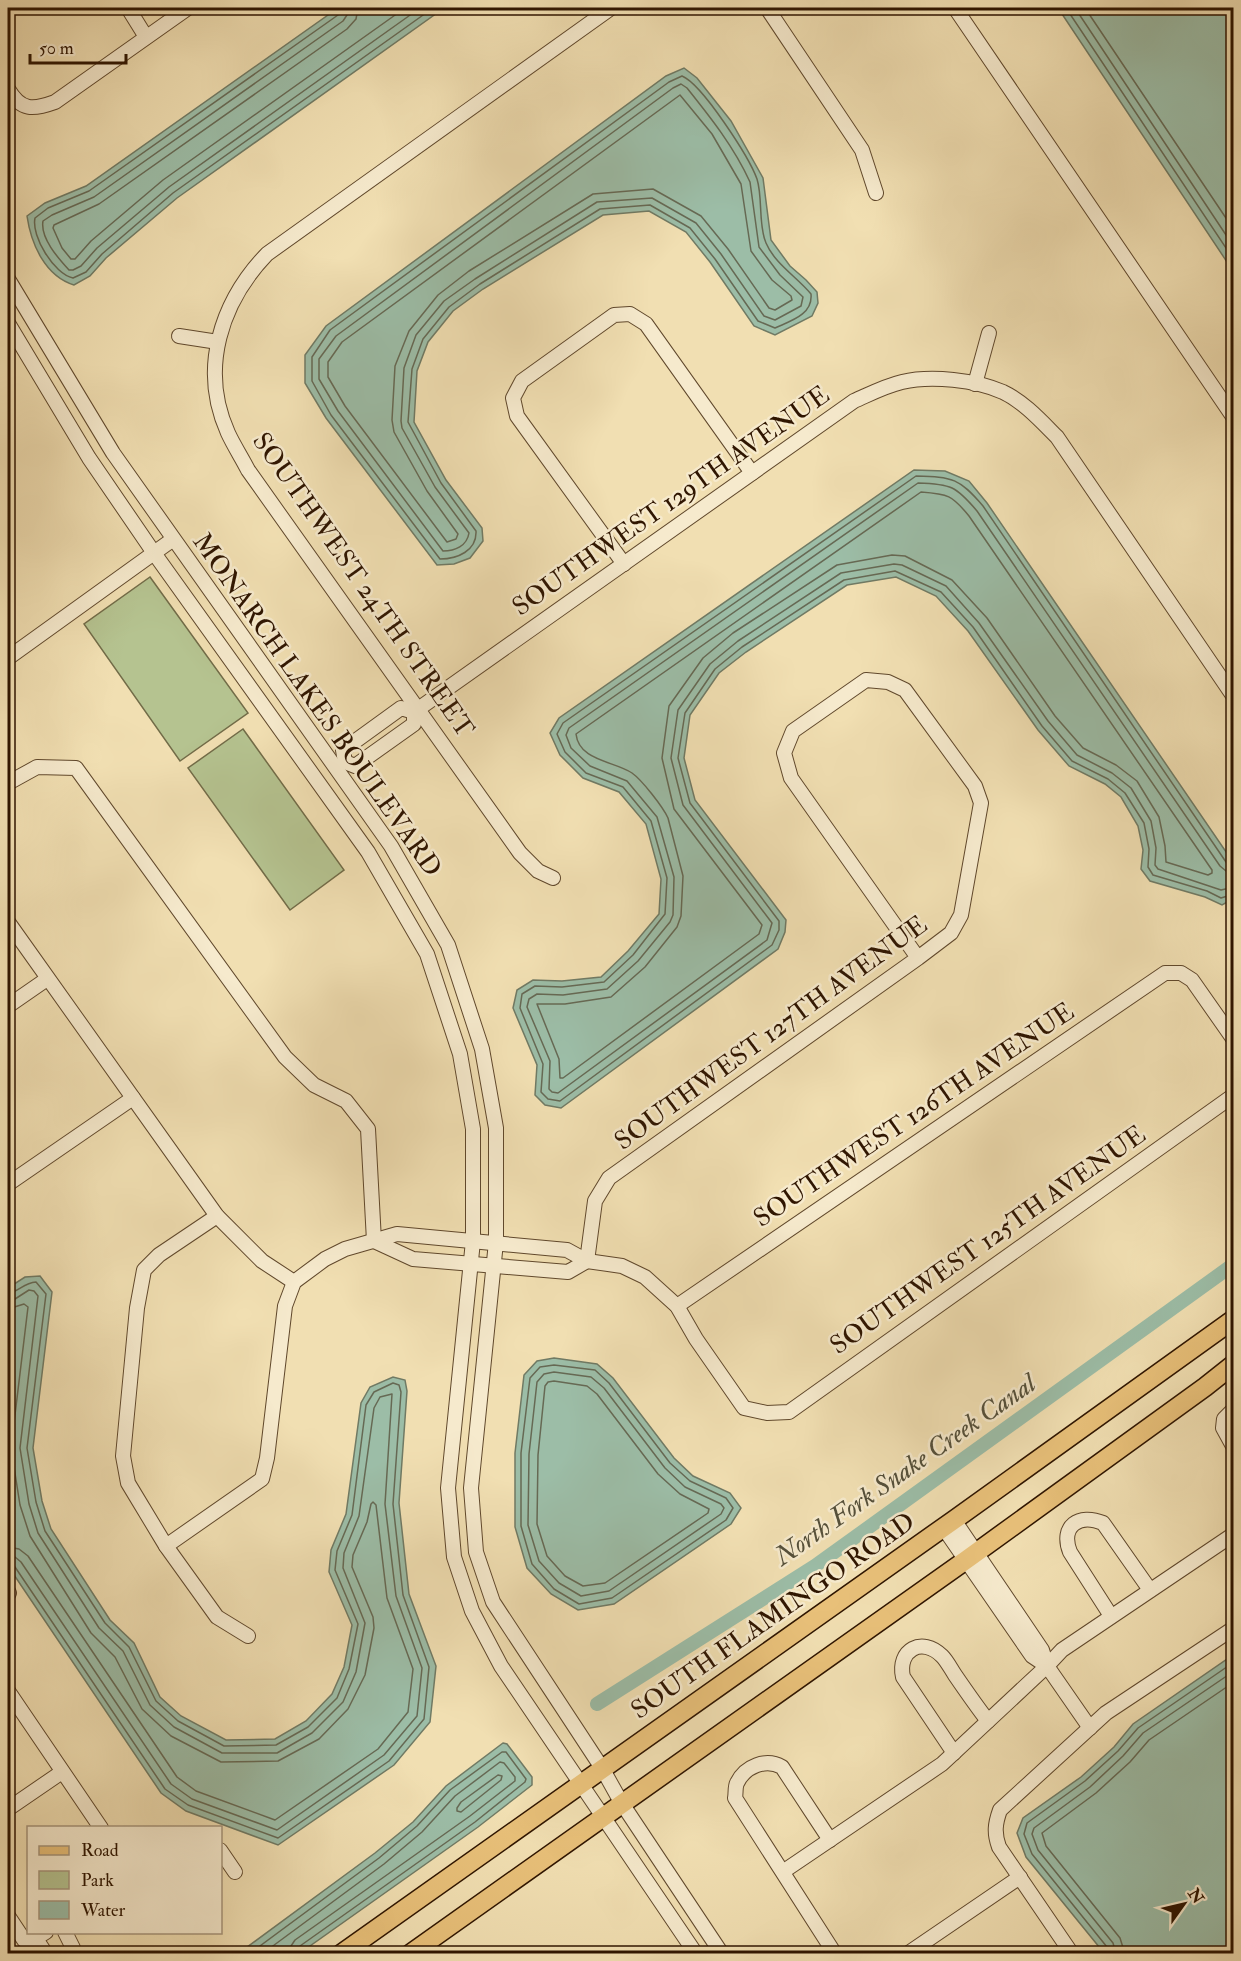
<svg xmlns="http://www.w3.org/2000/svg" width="1241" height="1961" viewBox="0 0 1241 1961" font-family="'IM FELL Double Pica',serif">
<rect width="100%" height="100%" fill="#f1dfb2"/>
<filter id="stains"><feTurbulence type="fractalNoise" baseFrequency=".00333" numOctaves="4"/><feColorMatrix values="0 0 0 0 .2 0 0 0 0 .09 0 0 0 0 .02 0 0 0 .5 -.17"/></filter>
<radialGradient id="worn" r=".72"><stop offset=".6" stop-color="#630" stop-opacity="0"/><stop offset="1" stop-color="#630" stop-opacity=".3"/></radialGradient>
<g fill="#b5c390" stroke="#726c48" stroke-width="1.5">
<path d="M150,577L248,713L180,761L84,624Z"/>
<path d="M243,729L344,870L290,910L188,768Z"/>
</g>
<g fill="#9cbda7" stroke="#707a64" stroke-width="1.5">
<path d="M338,8H444L177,198L106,258L90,276L74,285C45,276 31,244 27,216L45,203L86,186Z"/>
<path d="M1058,8H1233V271Z"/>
<path d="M684,68L697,78L731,121L763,178L771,240L790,266L806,280L817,292L818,303L812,316L775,335L754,326L710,262L686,232L649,211L603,215L483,289L453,311L428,342L417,371L414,422L446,480L482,528L483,541L470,558L454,564L437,565L326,418L305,383V355L326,326L666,76Z"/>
<path d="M914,470L945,471L969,481L987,503L1233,862V899L1222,905L1205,897L1150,881L1141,869L1143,850L1138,826L1121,797L1105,784L1069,766L1038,730L968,631L936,596L896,577L847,585L746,652L719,673L690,715L684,758L695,800L786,920L785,932L778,949L561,1108L545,1105L535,1095L537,1065L513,1008L517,990L533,980L562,981L601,977L628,951L659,914L661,879L646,824L619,792L583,778L560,755L550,733L559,718Z"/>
<path d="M40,1276L52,1292L33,1448L42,1501L51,1529L110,1620L134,1643L160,1697L181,1716L226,1740L275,1739L306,1721L332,1694L344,1667L352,1625L329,1572L331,1550L346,1514L361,1403L370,1387L393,1377L405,1380L407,1391L399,1503L409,1594L436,1666L430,1722L394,1765L278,1845L186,1811L161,1793L8,1566V1288L25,1277Z"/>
<path d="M554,1358L597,1364L613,1378L674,1458L693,1476L730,1493L741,1508L731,1524L614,1604L578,1610L551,1594L527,1568L515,1527V1453L524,1375L537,1361Z"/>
<path d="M1233,1655V1953H1104L1026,1857L1017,1833L1023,1818L1081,1777L1114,1747L1133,1724Z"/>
<path d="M503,1743L507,1744L532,1777V1785L478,1827L300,1953H239L375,1853L413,1822L446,1786Z"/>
</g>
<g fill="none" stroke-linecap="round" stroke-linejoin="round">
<g stroke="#666954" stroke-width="1.5">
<path d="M341,8L338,15L89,191L48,208L35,218C31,236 54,274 73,278L86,272L102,254L173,193L433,8"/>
<path d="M349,8L347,15L343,21L94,197L52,215L43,221C40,238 58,258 69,270H73L81,266L97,248L169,187L420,8"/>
<path d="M358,8L356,19L347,29L99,204L54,225L53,228L62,248L71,259H75L91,241L163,180L405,8"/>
<path d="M1066,8L1234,260"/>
<path d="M1075,8L1234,247"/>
<path d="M1085,8L1234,230"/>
<path d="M682,76C702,84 749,157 757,179C763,198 758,225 766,243C775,264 797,277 811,294C813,315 790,321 775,328L758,321L715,259L690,228L650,205L600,209L480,284L449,307L423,339L412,369L408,422L441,483L476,531C477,551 457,559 440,559L331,415L312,381V357L330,330L669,82Z"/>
<path d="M681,84L687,88C711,118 734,147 750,182L759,247L780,275L803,297L801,306L775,320L764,316L721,254L696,223L652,198L597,202L475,279L444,301L416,335L404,368L401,421L402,428L435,487L469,533C467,546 455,551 443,551L338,411L319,379V359L336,336L673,88Z"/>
<path d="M680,95L712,134L741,184L751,251L772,280L791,296L792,300L775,310L769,308L728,249L701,216L653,189L593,194L469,271L438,295L409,331L395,366L392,420L394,432L427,491L458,534L456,539L447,542L345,406L328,377V362L342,342Z"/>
<path d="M921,492C948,494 952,495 969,516L1212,870V873L1208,875L1166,862L1165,846L1159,817L1137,781L1116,765L1083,748L1055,716L987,618L952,580L905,556L892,555L837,565L733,633L703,658L669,706L662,758L674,809L762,925L759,934L563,1078H560L559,1059L537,1004H565L611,997L645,967L677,927L681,916L683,876L668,818C663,807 642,780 632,773C614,761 579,761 576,734Z"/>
<path d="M1234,865L1226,862L983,506C959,478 953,477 916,476L563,723L557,734L565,752L586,773L623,787L651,821L667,878L665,914L633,955L604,982L562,987L535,986L522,994L520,1008L543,1064L541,1092L548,1099L560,1101L772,945L779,930V921L690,803L678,758L685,713L715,669L742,647L844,580L895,571L941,592L973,627L1042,726L1072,761L1108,779L1125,793L1144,823L1149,849L1148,867L1153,875L1207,891L1221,898L1234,894"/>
<path d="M1234,872L1226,871L1220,866L977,511C956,486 951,484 918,483L569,728L566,735L571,748L590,766L627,781L657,817L674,877L673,915L670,922L638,961L607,989L563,995L537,994L529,999L527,1007L550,1061L549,1089L552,1092L558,1093L767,940L772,923L683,805L671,758L678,710L710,664L738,641L841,573L894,564L902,565L946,586L979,623L1048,721L1077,755L1112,773L1131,788L1151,821L1156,848L1155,865L1158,869L1221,890L1234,887"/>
<path d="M8,1293C19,1292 23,1283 36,1282L46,1294L27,1448L36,1502L45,1531L105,1623L129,1647L156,1701L178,1721L224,1746L276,1745L308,1727L337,1698L349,1669L358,1624L335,1570L337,1551L352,1515L366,1405L374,1392L393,1383L399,1385L401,1392L393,1504L403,1595L429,1667L424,1719L389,1761L278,1838L188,1805L165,1789L15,1567L8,1563"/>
<path d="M8,1300L15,1299L29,1290L34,1291L38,1296L20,1448L29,1504L38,1533L99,1628L123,1651L150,1705L174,1727L222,1753H277L312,1733L343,1702L356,1672L365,1623L343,1568L344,1553L359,1516L374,1408L380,1397L392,1394L385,1504L396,1596L422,1668L417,1716L384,1755L277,1830L192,1799L171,1784L21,1562L15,1557L8,1556"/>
<path d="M8,1309L24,1304L28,1307L11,1448L20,1505L30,1536L91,1633L115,1657L142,1709L171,1736L221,1762L278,1761L319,1739L348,1709L365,1675L374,1628L373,1617L352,1567L353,1555L367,1522L371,1504L373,1502L376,1505L387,1598L413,1669L408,1712L378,1749L275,1820L196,1791L177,1777L28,1556L19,1549L8,1547"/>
<path d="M554,1365L595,1370L609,1383L670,1463L690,1481L726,1498L733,1508L726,1520L612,1598L579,1604L554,1589L532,1564L521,1526V1453L530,1378L540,1367Z"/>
<path d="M554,1372L591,1377L604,1388L665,1468L685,1487L721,1504L724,1508L721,1514L609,1591L581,1596L559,1583L539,1561L528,1525L529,1454L537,1382L544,1374Z"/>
<path d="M554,1381L587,1386L597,1394L658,1474L680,1494L709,1509L708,1513L605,1583L583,1586L565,1576L547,1556L537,1524L538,1455L545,1386L548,1382Z"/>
<path d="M498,1775L502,1776L501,1780L461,1812L457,1811V1808L461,1802Z"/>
<path d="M249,1954L379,1858L417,1826L450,1790L502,1752H506L526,1779L525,1782L475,1822L300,1946L297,1954"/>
<path d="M262,1954L384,1864L422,1832L455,1796L500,1762L504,1763L515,1777V1781L470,1816L295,1940L291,1946L289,1954"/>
<path d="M1108,1954L1107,1947L1032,1854L1024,1834L1027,1823L1085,1781L1118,1751L1138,1728L1234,1662"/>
<path d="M1116,1954L1113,1943L1038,1850L1032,1834L1034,1828L1090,1787L1123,1756L1143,1733L1234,1671"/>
<path d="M1125,1954L1120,1938L1046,1846L1042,1833L1096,1793L1130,1762L1149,1740L1234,1682"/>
</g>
<path stroke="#9cbda7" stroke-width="14" d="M597,1704L815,1566L1234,1264"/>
<defs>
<g id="minor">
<path d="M128,8L146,37"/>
<path d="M767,8L862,150L876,193"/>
<path d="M955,8L1234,418"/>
<path d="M8,89C21,111 33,110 55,102L188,8"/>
<path d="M8,279L113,453L391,846L448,945L482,1049L496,1128V1242L471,1488L476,1552L493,1602L602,1768L621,1802L722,1954"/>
<path d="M8,323L89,458L154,553L368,852L427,954L460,1054L473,1129V1241L448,1488L454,1557L472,1611L501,1666L696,1954"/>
<path d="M179,336L218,342"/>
<path d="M975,384L989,333"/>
<path d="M624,564L517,416L513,398L522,381L614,315L630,314L646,324L752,473"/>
<path d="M8,658L172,540"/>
<path d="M401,708L414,712V724L355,766L345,762L343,750Z"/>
<path d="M414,712L854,401C870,394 885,386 902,382C931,375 976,380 1003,392C1024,402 1041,421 1057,437L1234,697"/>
<path d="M8,783L37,767L76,768L285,1057L314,1085L346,1101L368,1129L374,1241"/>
<path d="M553,878L538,871L520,853L248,470C242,458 234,446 228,433C199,369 221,302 267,254L611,8"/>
<path d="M8,922L217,1216L262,1261L294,1282"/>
<path d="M8,1006L47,979"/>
<path d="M8,1184L133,1098"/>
<path d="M217,1216L159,1255L144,1270L137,1308L123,1456L128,1483L166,1546L217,1617L248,1636"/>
<path d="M374,1241L413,1259L568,1272L587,1261"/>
<path d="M587,1261L595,1201L609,1178L918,958L951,933L961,915L981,803L975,786L905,690L888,682L866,680L793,731L784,753L791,778L918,958"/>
<path d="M677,1306L1165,973H1181L1192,980L1234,1040"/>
<path d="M1234,1409L1224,1419L1223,1428L1234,1448"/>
<path d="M954,1520L1042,1650L1047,1666L1090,1728"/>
<path d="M943,1527L1032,1656L1047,1666"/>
<path d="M166,1546L262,1479L267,1458L285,1306L294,1282L325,1259L345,1249L397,1234L567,1250L587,1261L622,1266L645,1277L677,1306L696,1339L744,1408L767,1413L789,1412L1234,1095"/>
<path d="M8,1591L9,1593L8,1595"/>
<path d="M1111,1616L1070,1552C1060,1526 1079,1513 1103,1523L1150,1590"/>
<path d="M8,1691L101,1828"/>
<path d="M954,1753L903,1677C897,1650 922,1636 942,1656C947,1661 951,1669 955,1675C966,1691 977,1707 988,1721"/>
<path d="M8,1809L62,1772"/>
<path d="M830,1840L782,1767C766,1758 745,1766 737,1783C735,1787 736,1793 735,1798L835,1954"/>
<path d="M220,1850L235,1872"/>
<path d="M784,1871L942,1764L1047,1666L1062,1650L1234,1534"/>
<path d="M8,1916L24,1940L28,1943L46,1932"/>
<path d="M65,1932L73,1948V1954"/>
<path d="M36,1939L46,1954"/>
<path d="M907,1954L1020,1877"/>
<path d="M1072,1954L999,1847C994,1833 995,1824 1000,1810L1106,1713L1234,1628"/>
</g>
<g id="major">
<path d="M341,1954L954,1520L1234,1319"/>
<path d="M410,1954L966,1560L1205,1387L1234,1364"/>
</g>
</defs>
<use href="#minor" stroke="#60482c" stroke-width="16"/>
<use href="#major" stroke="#2f1500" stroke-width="21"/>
<use href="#minor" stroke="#f6eacd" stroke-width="14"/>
<use href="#major" stroke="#e8c079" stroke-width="18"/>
</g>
<g text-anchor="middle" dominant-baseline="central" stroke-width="5" stroke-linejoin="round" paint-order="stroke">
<g font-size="26" fill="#2f1500" stroke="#f6eacd">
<text transform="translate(671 501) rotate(-35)">SOUTHWEST 129TH AVENUE</text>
<text transform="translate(363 585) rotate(55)">SOUTHWEST 24TH STREET</text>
<text transform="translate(317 705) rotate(55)">MONARCH LAKES BOULEVARD</text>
<text transform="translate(771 1033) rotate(-36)">SOUTHWEST 127TH AVENUE</text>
<text transform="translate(914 1115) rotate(-34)">SOUTHWEST 126TH AVENUE</text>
<text transform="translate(988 1240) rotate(-35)">SOUTHWEST 125TH AVENUE</text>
<text transform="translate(773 1616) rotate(-35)">SOUTH FLAMINGO ROAD</text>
</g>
<g font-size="27" font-style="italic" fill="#55503a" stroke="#f6eacd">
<text transform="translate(905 1470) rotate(-35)">North Fork Snake Creek Canal</text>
</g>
</g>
<rect width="1241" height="1961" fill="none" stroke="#f1dfb2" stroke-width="30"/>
<rect x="9" y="9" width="1223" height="1943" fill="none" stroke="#2f1500" stroke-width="3"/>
<rect x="15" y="15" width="1211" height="1931" fill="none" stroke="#2f1500" stroke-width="1.5"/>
<rect x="27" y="1826" width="195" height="108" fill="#f6eacd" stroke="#a6957b" stroke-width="1.5"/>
<rect x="39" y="1846" width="30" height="9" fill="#e8c079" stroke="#a6957b" stroke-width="1.5"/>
<text x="81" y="1856" font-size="18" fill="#2f1500">Road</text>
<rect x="39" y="1871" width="30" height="18" fill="#b5c390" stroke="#a6957b" stroke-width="1.5"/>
<text x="81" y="1886" font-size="18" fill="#2f1500">Park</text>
<rect x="39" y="1901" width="30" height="18" fill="#9cbda7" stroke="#a6957b" stroke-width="1.5"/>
<text x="81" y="1916" font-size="18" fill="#2f1500">Water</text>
<g transform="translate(1184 1904) rotate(56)" stroke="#f6eacd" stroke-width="4.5" paint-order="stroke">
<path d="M0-4.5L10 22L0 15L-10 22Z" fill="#2f1500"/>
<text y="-9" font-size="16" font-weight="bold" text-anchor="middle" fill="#2f1500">N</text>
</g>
<path d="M30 54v9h96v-9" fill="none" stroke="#2f1500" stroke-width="3"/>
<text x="39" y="54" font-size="18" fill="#2f1500" stroke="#f6eacd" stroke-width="4.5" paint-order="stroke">50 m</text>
<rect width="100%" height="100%" filter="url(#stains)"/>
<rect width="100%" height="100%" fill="url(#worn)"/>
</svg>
